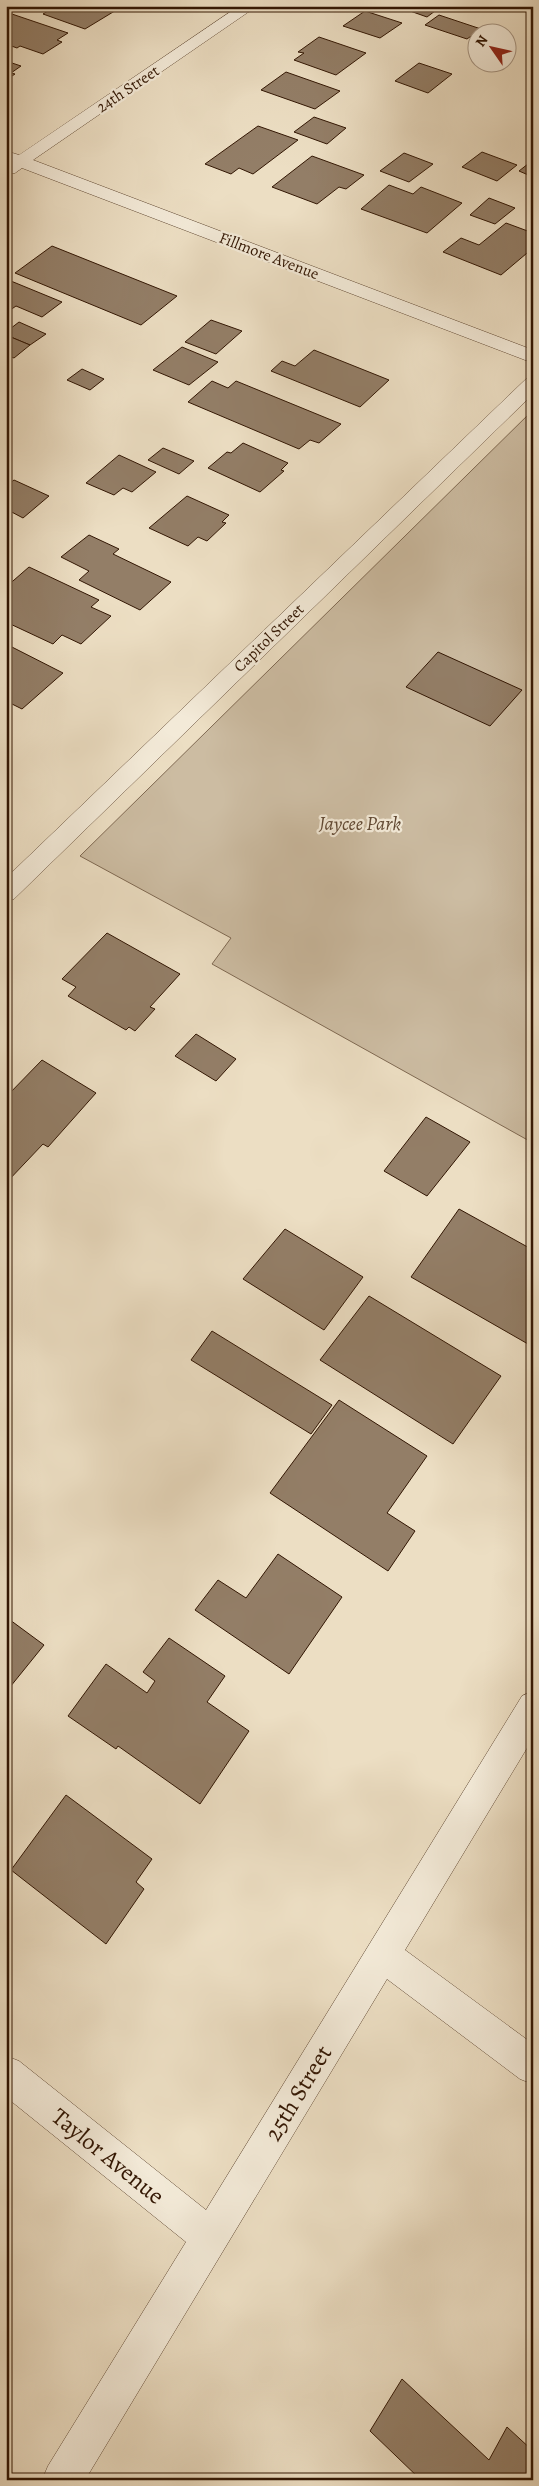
<svg xmlns="http://www.w3.org/2000/svg" width="539" height="2486" viewBox="0 0 539 2486" font-family="Alegreya,serif">
<rect width="100%" height="100%" fill="#ecdec3"/>
<filter id="stains"><feTurbulence type="fractalNoise" baseFrequency=".004" numOctaves="4"/><feColorMatrix values="0 0 0 0 .2 0 0 0 0 .09 0 0 0 0 .02 0 0 0 .5 -.17"/></filter>
<radialGradient id="worn" r=".72"><stop offset=".6" stop-color="#630" stop-opacity="0"/><stop offset="1" stop-color="#630" stop-opacity=".3"/></radialGradient>
<path fill="#ccbca2" stroke="#7f6952" d="M533,410V1143L212,964L231,938L80,856Z"/>
<g fill="#937e67" stroke="#321603">
<path d="M56,6H111L118,9L85,29L43,14Z"/>
<path d="M396,6H433L439,8L427,17Z"/>
<path d="M365,11L402,23L380,38L343,26Z"/>
<path d="M6,12L68,33L57,40L62,42L43,54L20,46L17,48L6,44V37L10,35L6,33Z"/>
<path d="M439,15L481,29L467,39L425,25Z"/>
<path d="M319,37L366,53L336,75L294,60L304,53L298,52Z"/>
<path d="M6,61L21,66L11,73L15,74L6,80Z"/>
<path d="M419,63L452,74L428,93L395,81Z"/>
<path d="M286,72L340,91L315,109L261,90Z"/>
<path d="M314,117L346,128L327,144L294,132Z"/>
<path d="M258,126L298,140L253,174L239,168L231,174L205,164Z"/>
<path d="M482,152L517,165L497,181L462,167Z"/>
<path d="M404,153L433,164L409,182L380,171Z"/>
<path d="M312,156L364,175L346,189L339,187L317,204L272,187Z"/>
<path d="M533,160V177L519,171Z"/>
<path d="M389,185L413,194L421,187L462,203L427,233L361,209Z"/>
<path d="M489,198L515,208L495,224L470,215Z"/>
<path d="M506,223L533,233V248L501,275L443,252L461,238L479,245Z"/>
<path d="M52,246L177,296L141,325L15,273Z"/>
<path d="M6,279L62,302L42,317L16,306L6,313Z"/>
<path d="M211,320L242,331L216,354L185,342Z"/>
<path d="M19,322L46,334L30,345L6,335V332Z"/>
<path d="M6,335L30,345L14,358L6,355Z"/>
<path d="M182,347L218,362L189,385L153,370Z"/>
<path d="M314,350L389,380L360,407L271,371L282,361L295,366Z"/>
<path d="M82,369L104,379L90,390L67,380Z"/>
<path d="M212,381L228,388L236,381L341,424L319,443L310,440L299,449L188,402Z"/>
<path d="M243,443L288,463L281,470L284,471L260,492L208,468L227,452L231,453Z"/>
<path d="M163,448L194,461L179,474L148,460Z"/>
<path d="M119,455L156,472L132,492L123,488L114,495L86,483Z"/>
<path d="M14,480L49,496L23,518L6,509V486Z"/>
<path d="M187,496L229,515L222,522L226,523L207,541L198,537L188,546L149,528Z"/>
<path d="M89,535L119,549L113,554L171,582L140,610L79,580L89,571L61,557Z"/>
<path d="M29,567L99,600L91,607L111,616L81,644L62,635L53,644L6,622V587Z"/>
<path d="M6,644L63,673L22,709L6,701Z"/>
<path d="M438,652L522,690L490,726L406,687Z"/>
<path d="M107,933L180,974L150,1007L155,1009L135,1031L129,1027L126,1030L68,996L76,987L62,979Z"/>
<path d="M196,1034L236,1059L216,1081L175,1056Z"/>
<path d="M42,1060L96,1093L48,1147L43,1144L6,1183V1097Z"/>
<path d="M426,1117L470,1142L427,1196L384,1171Z"/>
<path d="M459,1209L533,1250V1337L528,1344L411,1277Z"/>
<path d="M285,1229L363,1277L324,1330L243,1279Z"/>
<path d="M369,1296L501,1376L453,1444L320,1360Z"/>
<path d="M212,1331L332,1405L311,1434L191,1360Z"/>
<path d="M339,1400L427,1456L387,1513L415,1531L388,1571L270,1493Z"/>
<path d="M278,1554L342,1597L289,1674L195,1610L218,1580L246,1598Z"/>
<path d="M6,1617L44,1645L6,1692Z"/>
<path d="M169,1638L225,1676L207,1702L249,1731L200,1804L118,1746L116,1749L68,1716L106,1664L147,1693L155,1681L143,1672Z"/>
<path d="M66,1795L152,1859L136,1882L144,1889L106,1944L11,1870Z"/>
<path d="M402,2379L489,2460L507,2427L533,2451V2480H421L370,2431Z"/>
</g>
<g fill="none" stroke-linecap="round" stroke-linejoin="round">
<defs>
<g id="minor">
<path d="M533,377V394L14,899L6,902V878L526,379Z"/>
<path d="M533,1691V1738L405,1950L533,2044V2084L520,2079L387,1979L85,2480H42L48,2466L186,2242L6,2097V2056L19,2061L206,2210L522,1696Z"/>
</g>
<path id="tertiary" d="M239,6H257L33,160L533,350V363L22,168L15,173H6V151L19,155Z"/>
</defs>
<use href="#minor" stroke="#604833" stroke-width="1"/>
<use href="#tertiary" stroke="#604833" stroke-width="1"/>
<use href="#minor" fill="#f3ead8" fill-rule="evenodd"/>
<use href="#tertiary" fill="#f3ead8" fill-rule="evenodd"/>
</g>
<g text-anchor="middle" dominant-baseline="central" stroke-width="4.5" stroke-linejoin="round" paint-order="stroke">
<g font-size="16" fill="#321603" stroke="#f3ead8">
<text transform="translate(128 89) rotate(-34)">24th Street</text>
<text transform="translate(269 256) rotate(21)">Fillmore Avenue</text>
<text transform="translate(269 638) rotate(-44)">Capitol Street</text>
</g>
<g font-size="20" font-style="italic" fill="#604833" stroke="#f3ead8">
<text x="360" y="823">Jaycee Park</text>
</g>
<g font-size="24" fill="#321603" stroke="#f3ead8">
<text transform="translate(298 2093) rotate(-59)">25th Street</text>
<text transform="translate(108 2156) rotate(39)">Taylor Avenue</text>
</g>
</g>
<rect width="539" height="2486" fill="none" stroke="#ecdec3" stroke-width="25"/>
<rect x="8" y="8" width="524" height="2471" fill="none" stroke="#321603" stroke-width="2.5"/>
<rect x="12" y="12" width="514" height="2461" fill="none" stroke="#321603"/>
<g transform="translate(492 48) rotate(304)"><circle r="24" fill="#f3ead8" stroke="#a69583"/>
<path d="M0-4L9 19L0 12L-9 19Z" fill="#8f2418"/>
<text y="-8" font-size="14" font-weight="bold" text-anchor="middle" fill="#321603">N</text>
</g>
<rect width="100%" height="100%" filter="url(#stains)"/>
<rect width="100%" height="100%" fill="url(#worn)"/>
</svg>
